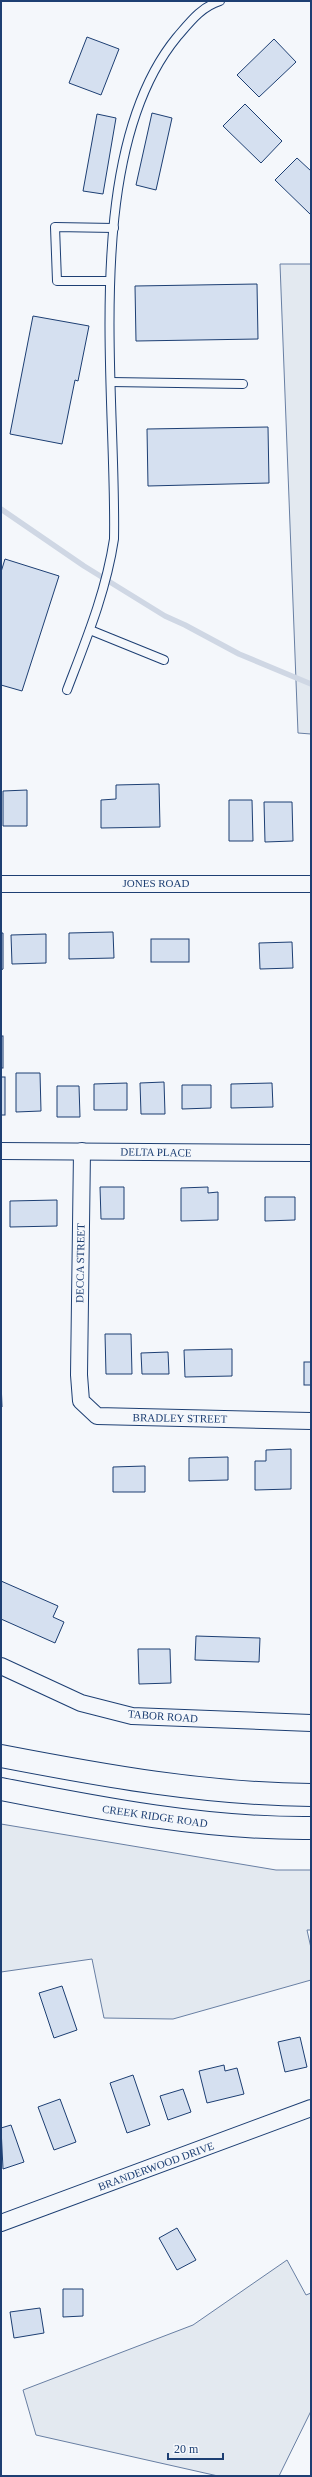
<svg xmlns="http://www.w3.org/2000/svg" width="312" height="2477" viewBox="0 0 312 2477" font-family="Georgia,serif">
<rect width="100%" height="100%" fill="#f4f7fb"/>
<g fill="#e3e9f0" stroke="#687fa3">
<path d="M280,264H311V734L298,733Z"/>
<path d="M1,1824L276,1870H311V1930H307L311,1948V1980L173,2019L104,2018L92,1959L1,1972Z"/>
<path d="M287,2260L306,2295L311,2293V2411L279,2476H218L36,2435L23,2390L193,2325Z"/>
</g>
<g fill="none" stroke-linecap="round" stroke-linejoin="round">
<path stroke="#cfd7e4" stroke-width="5.5" d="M1,509L84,566L165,616L185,625L239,654L311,684"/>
</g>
<g fill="#d5e0f0" stroke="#1d3f73">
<path d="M87,37L119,49L101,95L69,83Z"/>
<path d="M274,39L296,62L259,97L237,75Z"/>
<path d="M245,104L282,141L261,163L223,126Z"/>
<path d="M152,113L172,118L156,190L136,185Z"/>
<path d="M97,114L116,118L103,194L83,191Z"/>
<path d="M297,158L311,171V215L275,180Z"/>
<path d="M257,284L258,339L136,341L135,286Z"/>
<path d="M33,316L89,326L78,381L75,380L62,444L10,434Z"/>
<path d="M268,427L269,483L148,486L147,429Z"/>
<path d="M5,559L59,576L22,691L1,685V572Z"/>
<path d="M159,784L160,827L101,828V800L116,799V785Z"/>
<path d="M27,790V826H3V791Z"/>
<path d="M229,800H252L253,841H229Z"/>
<path d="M264,802H292L293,841L265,842Z"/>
<path d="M113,932L114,958L69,959V933Z"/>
<path d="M1,933H3V969L1,970Z"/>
<path d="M46,934V963L12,964L11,935Z"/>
<rect x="151" y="939" width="38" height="23"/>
<path d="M292,942L293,968L260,969L259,943Z"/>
<rect x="1" y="1036" width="2" height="32"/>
<path d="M16,1073H40L41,1111L16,1112Z"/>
<rect x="1" y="1077" width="4" height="38"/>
<path d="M164,1082L165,1114H141L140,1083Z"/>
<path d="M127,1083V1110H94V1084Z"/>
<path d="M272,1083L273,1107L231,1108V1084Z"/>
<path d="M182,1085H211V1108L182,1109Z"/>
<path d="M57,1086H79L80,1117H57Z"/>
<path d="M100,1187H124V1219H101Z"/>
<path d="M208,1187V1193L218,1192V1220L181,1221V1188Z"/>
<path d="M265,1197H295V1220L265,1221Z"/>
<path d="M57,1200V1226L10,1227V1201Z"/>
<path d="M105,1334H131L132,1374H106Z"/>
<path d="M232,1349V1376L185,1377L184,1350Z"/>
<path d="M168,1352L169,1374H142L141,1353Z"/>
<rect x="304" y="1362" width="7" height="23"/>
<path d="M1,1381L2,1407H1Z"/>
<path d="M291,1449V1489L255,1490V1461H266V1450Z"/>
<path d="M228,1457V1480L189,1481V1458Z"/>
<path d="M145,1466V1492H113V1467Z"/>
<path d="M1,1581L58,1606L53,1617L64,1622L55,1643L1,1619Z"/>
<path d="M196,1636L260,1638L259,1662L195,1660Z"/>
<path d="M138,1649H170L171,1683L139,1684Z"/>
<path d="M62,1986L77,2030L54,2038L39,1993Z"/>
<path d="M300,2037L307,2067L285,2072L278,2042Z"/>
<path d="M224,2065L225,2071L237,2068L244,2094L207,2103L199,2071Z"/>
<path d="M133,2075L150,2125L127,2133L110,2083Z"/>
<path d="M183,2089L191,2112L168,2120L160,2096Z"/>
<path d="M60,2099L76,2142L54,2150L38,2107Z"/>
<path d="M11,2125L24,2162L3,2169L1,2128Z"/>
<path d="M177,2228L196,2260L177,2270L159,2238Z"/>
<path d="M63,2289H83V2316L63,2317Z"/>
<path d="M40,2308L44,2333L14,2338L10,2312Z"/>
</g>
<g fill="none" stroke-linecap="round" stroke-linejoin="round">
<defs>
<g id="lane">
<path d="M110,281H57L55,227L114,228"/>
<path d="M111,382L243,384"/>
<path d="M90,630L164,660"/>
<path d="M67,690C86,640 106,592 114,539C117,395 80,155 177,37C190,22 201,7 220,1"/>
</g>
<g id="street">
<path d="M1,884H311"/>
<path d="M1,1151L311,1153"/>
<path d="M82,1151L79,1375L81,1401L97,1416L311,1421"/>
<path d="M1,1666L81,1703L132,1716L311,1723"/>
<path d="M1,2223L311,2108"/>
</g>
<g id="secondary">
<path d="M1,1756C105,1776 205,1794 311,1795"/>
<path d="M1,1789C103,1809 206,1829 311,1828"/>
</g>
</defs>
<use href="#lane" stroke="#1d3f73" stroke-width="10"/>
<use href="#street" stroke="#1d3f73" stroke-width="18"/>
<use href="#secondary" stroke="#1d3f73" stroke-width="24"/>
<use href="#lane" stroke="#f4f7fb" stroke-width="8"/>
<use href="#street" stroke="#f4f7fb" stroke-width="16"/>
<use href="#secondary" stroke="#f4f7fb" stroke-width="22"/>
</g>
<g text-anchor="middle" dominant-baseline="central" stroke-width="3" stroke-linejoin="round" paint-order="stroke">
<g font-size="11" fill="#1d3f73" stroke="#f4f7fb">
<text x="156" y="883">JONES ROAD</text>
<text transform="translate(156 1152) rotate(1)">DELTA PLACE</text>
<text transform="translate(80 1263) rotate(-89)">DECCA STREET</text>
<text transform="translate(180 1418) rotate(1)">BRADLEY STREET</text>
<text transform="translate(163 1716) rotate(4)">TABOR ROAD</text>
<text transform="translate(155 1816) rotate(8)">CREEK RIDGE ROAD</text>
<text transform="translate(156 2166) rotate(-20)">BRANDERWOOD DRIVE</text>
</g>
</g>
<rect width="312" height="2477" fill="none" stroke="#1d3f73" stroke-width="4"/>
<path d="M168 2453v6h55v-6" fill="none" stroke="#1d3f73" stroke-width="2"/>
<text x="174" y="2453" font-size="12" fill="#1d3f73" stroke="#f4f7fb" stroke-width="3" paint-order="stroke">20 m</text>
</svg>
